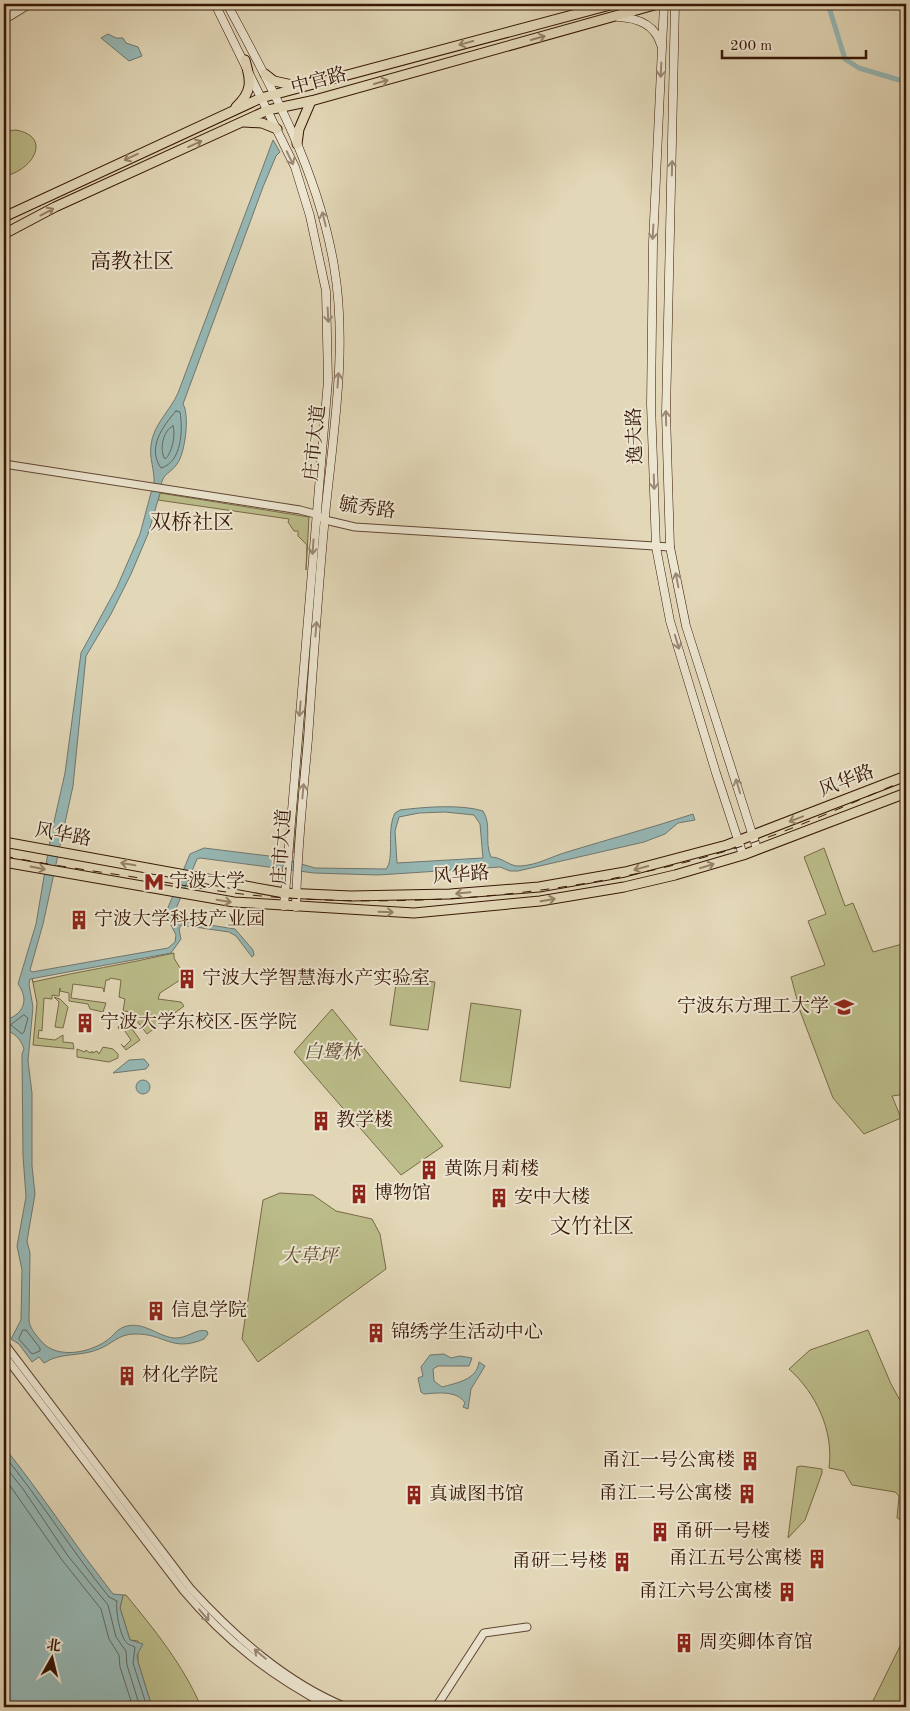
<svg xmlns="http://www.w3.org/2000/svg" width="910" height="1711" viewBox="0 0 910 1711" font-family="'Old Standard TT','Noto Serif SC',serif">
<rect width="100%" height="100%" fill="#e2d7b7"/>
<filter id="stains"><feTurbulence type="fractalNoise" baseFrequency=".004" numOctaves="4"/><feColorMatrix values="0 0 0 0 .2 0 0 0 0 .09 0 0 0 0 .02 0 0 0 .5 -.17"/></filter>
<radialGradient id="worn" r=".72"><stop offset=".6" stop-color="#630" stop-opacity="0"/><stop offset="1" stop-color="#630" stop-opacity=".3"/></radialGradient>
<g fill="#babc89" stroke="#786947">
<path d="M16,130C54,137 31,172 4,176V131Z"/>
<path d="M160,493L309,517L306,570L307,545L298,536V531H294L288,522L289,519L158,500Z"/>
<path d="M320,525L322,526L294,852L292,853Z"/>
<path d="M824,848L845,906L853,903L873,952L906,943V1094L892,1096L901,1118L864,1134L833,1098L800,1011L791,977L825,965L808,921L826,914L804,857Z"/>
<path d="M174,953V958L183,973L180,980L160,993L158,999L181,1002L184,1006L147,1034L133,1016L134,1012L123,1011L125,999L119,997L121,980L110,978L109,980H106L104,992L103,988L73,984L71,998L106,1003L103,1012L90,1009L88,1004L69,1001V993L60,991V988L59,996L52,995V999L44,998L42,1031L39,1030L38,1038L55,1040L63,1035V1042L73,1043L74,1049L33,1045L37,1003L32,978L33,982C80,971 127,964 174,953Z"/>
<path d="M397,977L435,982L428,1030L390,1025Z"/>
<path d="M54,997L60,999L68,1007L63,1028L55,1027L59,1002Z"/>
<path d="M471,1003L521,1010L510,1088L460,1081Z"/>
<path d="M332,1009L443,1146L401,1175L294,1052Z"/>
<path d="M125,1022H127L140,1040L126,1050L121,1044L124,1047L131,1040L122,1027L119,1029L118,1027Z"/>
<path d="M103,1047L113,1049L118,1054V1058L109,1062L77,1057V1049L85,1052L86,1050L90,1053L92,1051V1053L97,1051L99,1054Z"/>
<path d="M280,1193L313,1195L336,1211L372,1219L380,1234L386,1269L258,1362L242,1339L263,1200Z"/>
<path d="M868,1330L891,1384L906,1411V1511L901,1520L897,1518L899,1496L895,1492L852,1485L844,1471L829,1468C834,1431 816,1393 789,1369L810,1350Z"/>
<path d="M801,1466L822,1469V1473L805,1520L788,1538L797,1467Z"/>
<path d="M123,1595H126C154,1629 184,1666 201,1707H152L138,1662V1641L130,1640L120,1608Z"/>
<path d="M906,1634V1707H870Z"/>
</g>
<g fill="#96b8b6" stroke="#70776f" fill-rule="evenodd">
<path d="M108,34L116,38H123L126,43L138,47L142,56L129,61L101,38Z"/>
<path d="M273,140L280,152L276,156L263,187L183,404C190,415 185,454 177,464C171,473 163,473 161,485L154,484C155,470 149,459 151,445C153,425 170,411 178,393Z"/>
<path d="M152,489L161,490L148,534L131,574L111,614L86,656L73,786L43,924L30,970L32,972L168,948L175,942L176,935L170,923L167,910L190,854L204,848L277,857L315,868L386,869C395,859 386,830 395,813L400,810C424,807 461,804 483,811C492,825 484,842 491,857C502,857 510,867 520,866C538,865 550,857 567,852C609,839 651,828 693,814L695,820L678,823L665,834L644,842L518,871H510L500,867L378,875L314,873L200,858L197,859L175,911L177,920L235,929L253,950L254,955L252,957L236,936L229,932L181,925L179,929L181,939L171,953L30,979L29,984L33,1007L28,1061L32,1093V1166L35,1194L27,1241L30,1253L29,1319C29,1328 36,1335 42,1342C57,1359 89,1353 106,1341C114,1336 117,1328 127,1326C145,1322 157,1336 174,1338C187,1339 196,1328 207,1331L208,1334L204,1339C171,1353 165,1333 134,1334C119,1334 112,1344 99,1349C81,1357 60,1352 44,1363L39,1357L32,1362L19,1344L11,1339L21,1320L22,1270L17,1246L26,1197L23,1156L22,1054L24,1049C21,1039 14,1032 4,1030V1020C23,1016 30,1000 18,984L36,924L51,835L65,773L81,653L117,587L140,534ZM445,812L474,815L480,824L483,858L397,863L395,831L399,817L419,813Z"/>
<path d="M144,1059L149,1065L146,1069L113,1073L129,1060Z"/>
<circle cx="143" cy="1087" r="7"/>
<path d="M444,1354L451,1358L460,1356L472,1358L469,1366H438L433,1369L434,1381L442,1387C456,1383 477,1380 479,1362L485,1366L471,1389L468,1409L463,1407L465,1403C457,1390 437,1393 424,1394L421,1392L418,1378L423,1376L421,1367L430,1355Z"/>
<path d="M4,1447C42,1494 75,1546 113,1594L123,1595L120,1608L130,1640L143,1644L137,1655L138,1662L152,1707H4Z"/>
</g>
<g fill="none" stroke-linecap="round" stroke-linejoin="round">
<g stroke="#66675e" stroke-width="1">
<path d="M176,411L180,412C183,430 182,462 161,468C147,448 162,427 176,411Z"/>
<path d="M173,426C176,434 172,454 165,459C159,450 163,430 173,426Z"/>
<path d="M24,1015L28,1018L24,1032L22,1034L11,1025Z"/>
<path d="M23,1330H26L40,1348V1351L32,1354L19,1339Z"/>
<path d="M4,1455C41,1501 72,1551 109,1597L117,1601C115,1608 120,1639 128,1644C130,1645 133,1646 135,1647L133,1663L147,1707"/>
<path d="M4,1465L23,1489L68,1556L108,1605L116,1637L126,1651L127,1665L140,1707"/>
<path d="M4,1477L62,1560L101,1609L109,1639L119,1655L120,1667L133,1707"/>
</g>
<path stroke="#96b8b6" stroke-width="5" d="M828,4L845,59L859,68L906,82"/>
<defs>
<g id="tertiary">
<path d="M4,5L6,4"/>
<path d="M4,12L19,4"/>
<path d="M4,20L30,4"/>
<path d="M4,464L300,510L315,514L325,520L355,527L670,547"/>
<path d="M4,1343L190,1588C234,1636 285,1682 346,1707"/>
<path d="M4,1355L183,1590C227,1642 270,1675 330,1707"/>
<path d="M436,1707L484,1633L527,1627"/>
</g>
<g id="secondary">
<path d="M215,4L295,167L310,216L326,291L328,380L284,906"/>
<path d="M227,4C272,87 318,171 334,266C348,348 333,434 325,516C318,591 313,665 308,739C303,795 297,851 296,907"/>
<path d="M664,4L653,243L651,404L656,547L670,621L716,773L743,855"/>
<path d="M675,4L666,413L670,547L686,626L757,849"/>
<path d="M618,17C638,18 655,24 661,45"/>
</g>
<g id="primary">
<path d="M265,74L274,81L297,86"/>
<path d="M236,107C253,91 251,81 245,60"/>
<path d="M244,122L262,123L277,129"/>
<path d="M297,144L299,129L311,101"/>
<path d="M4,217L261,98L614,4"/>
<path d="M4,234L55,207L268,110L311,101L658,4"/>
<path d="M4,842L284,893L351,896L450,894L539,887L625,872L727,845L906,776"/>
<path d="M4,862L234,902L414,913L540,901L624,887L675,875L743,855L906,793"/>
</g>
</defs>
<use href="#tertiary" stroke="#624632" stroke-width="9"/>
<use href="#secondary" stroke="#371605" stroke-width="9"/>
<use href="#primary" stroke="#371605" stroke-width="11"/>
<use href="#tertiary" stroke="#ece5d0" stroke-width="7"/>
<use href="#secondary" stroke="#ece5d0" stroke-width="8"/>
<use href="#primary" stroke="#e2d7b7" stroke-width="9"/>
<path stroke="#371605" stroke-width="1" stroke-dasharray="9 9" stroke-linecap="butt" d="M4,856C45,864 86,870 127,876C172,883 216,892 261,896C414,909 568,896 716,854C781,836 844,806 906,780"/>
</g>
<defs><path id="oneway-shaft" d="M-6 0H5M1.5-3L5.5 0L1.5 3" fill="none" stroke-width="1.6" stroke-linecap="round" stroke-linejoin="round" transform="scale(1.25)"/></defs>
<g stroke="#958067">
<use href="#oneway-shaft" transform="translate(538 38) rotate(-16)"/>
<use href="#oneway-shaft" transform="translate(466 43) rotate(165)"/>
<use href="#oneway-shaft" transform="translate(381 82) rotate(-16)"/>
<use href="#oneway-shaft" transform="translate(195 144) rotate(-25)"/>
<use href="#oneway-shaft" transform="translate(131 157) rotate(155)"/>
<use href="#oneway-shaft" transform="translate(47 212) rotate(-28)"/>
<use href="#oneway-shaft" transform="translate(796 819) rotate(159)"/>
<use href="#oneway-shaft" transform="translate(128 864) rotate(-170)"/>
<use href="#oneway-shaft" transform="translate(707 866) rotate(-17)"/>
<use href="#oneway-shaft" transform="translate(38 868) rotate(11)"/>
<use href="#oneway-shaft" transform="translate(641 868) rotate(165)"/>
<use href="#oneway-shaft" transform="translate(463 893) rotate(175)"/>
<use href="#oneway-shaft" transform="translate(548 900) rotate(-9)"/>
<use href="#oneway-shaft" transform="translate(224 901) rotate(9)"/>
<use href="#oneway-shaft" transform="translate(386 912) rotate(2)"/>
</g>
<g stroke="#9b8875">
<use href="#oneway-shaft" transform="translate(661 70) rotate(93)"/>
<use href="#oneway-shaft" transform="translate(290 158) rotate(64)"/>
<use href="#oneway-shaft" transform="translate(672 168) rotate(-89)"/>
<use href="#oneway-shaft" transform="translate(324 219) rotate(-104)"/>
<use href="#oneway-shaft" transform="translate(653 232) rotate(93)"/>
<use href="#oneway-shaft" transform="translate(328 315) rotate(87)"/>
<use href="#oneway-shaft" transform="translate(338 380) rotate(-86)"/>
<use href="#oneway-shaft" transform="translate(666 418) rotate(-91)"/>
<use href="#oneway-shaft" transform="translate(654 482) rotate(88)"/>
<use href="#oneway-shaft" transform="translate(313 547) rotate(94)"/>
<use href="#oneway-shaft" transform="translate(677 580) rotate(-101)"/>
<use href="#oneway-shaft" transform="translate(316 629) rotate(-85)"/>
<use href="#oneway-shaft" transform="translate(677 642) rotate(73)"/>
<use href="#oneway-shaft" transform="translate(300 709) rotate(95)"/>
<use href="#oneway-shaft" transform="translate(738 786) rotate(-107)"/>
<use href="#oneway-shaft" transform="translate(303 791) rotate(-85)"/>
<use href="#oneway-shaft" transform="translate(204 1615) rotate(49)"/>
<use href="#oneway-shaft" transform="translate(260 1654) rotate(-140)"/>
</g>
<defs>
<symbol id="metro-bare" viewBox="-9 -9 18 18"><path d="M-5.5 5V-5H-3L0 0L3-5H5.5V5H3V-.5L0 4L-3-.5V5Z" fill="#8f2418" stroke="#ece5d0" stroke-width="2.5" paint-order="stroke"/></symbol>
<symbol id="building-bare" viewBox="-9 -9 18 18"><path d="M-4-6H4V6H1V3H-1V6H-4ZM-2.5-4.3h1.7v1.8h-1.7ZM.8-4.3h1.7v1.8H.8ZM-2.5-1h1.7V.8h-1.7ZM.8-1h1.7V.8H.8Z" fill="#8f2418" stroke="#ece5d0" stroke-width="2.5" paint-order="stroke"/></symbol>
<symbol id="university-bare" viewBox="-9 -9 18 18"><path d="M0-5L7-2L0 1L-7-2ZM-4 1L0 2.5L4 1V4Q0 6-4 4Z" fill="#8f2418" stroke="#ece5d0" stroke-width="2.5" paint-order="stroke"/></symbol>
</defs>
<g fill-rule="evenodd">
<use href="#metro-bare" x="140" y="868" width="28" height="28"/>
<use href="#building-bare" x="65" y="906" width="28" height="28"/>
<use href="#building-bare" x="173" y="965" width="28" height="28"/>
<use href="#university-bare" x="830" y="993" width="28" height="28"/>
<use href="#building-bare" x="71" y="1009" width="28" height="28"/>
<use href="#building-bare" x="307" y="1107" width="28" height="28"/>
<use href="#building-bare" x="415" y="1156" width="28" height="28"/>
<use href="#building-bare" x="345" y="1180" width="28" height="28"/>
<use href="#building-bare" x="485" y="1184" width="28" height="28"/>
<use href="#building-bare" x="142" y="1297" width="28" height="28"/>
<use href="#building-bare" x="362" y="1319" width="28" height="28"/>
<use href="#building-bare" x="113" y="1362" width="28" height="28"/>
<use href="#building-bare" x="736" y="1447" width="28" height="28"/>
<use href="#building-bare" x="733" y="1480" width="28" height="28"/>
<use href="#building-bare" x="400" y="1481" width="28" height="28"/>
<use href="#building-bare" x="646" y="1518" width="28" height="28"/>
<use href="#building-bare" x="803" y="1545" width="28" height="28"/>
<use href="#building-bare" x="608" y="1548" width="28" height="28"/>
<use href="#building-bare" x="773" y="1578" width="28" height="28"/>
<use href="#building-bare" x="670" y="1629" width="28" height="28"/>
</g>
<g text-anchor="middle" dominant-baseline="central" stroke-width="4" stroke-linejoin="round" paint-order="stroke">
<g font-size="19" fill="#371605" stroke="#ece5d0">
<text transform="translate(319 82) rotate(-15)">中官路</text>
<text transform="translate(636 436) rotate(-92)">逸夫路</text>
<text transform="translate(316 443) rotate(-84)">庄市大道</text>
<text transform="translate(367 509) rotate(8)">毓秀路</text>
<text transform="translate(847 782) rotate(-21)">风华路</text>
<text transform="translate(63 836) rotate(10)">风华路</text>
<text transform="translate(283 847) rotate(-86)">庄市大道</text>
<text transform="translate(461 876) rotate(-4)">风华路</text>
</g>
<g font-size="19" fill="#371605" stroke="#ece5d0" text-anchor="start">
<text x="169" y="882">宁波大学</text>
<text x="94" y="920">宁波大学科技产业园</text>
<text x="202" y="979">宁波大学智慧海水产实验室</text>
<text x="829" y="1007" text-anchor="end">宁波东方理工大学</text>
<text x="100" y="1023">宁波大学东校区-医学院</text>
<text x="336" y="1121">教学楼</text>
<text x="444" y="1170">黄陈月莉楼</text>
<text x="374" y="1194">博物馆</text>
<text x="514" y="1198">安中大楼</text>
<text x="171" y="1311">信息学院</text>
<text x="391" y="1333">锦绣学生活动中心</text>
<text x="142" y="1376">材化学院</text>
<text x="735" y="1461" text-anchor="end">甬江一号公寓楼</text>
<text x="732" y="1494" text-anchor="end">甬江二号公寓楼</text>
<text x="429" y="1495">真诚图书馆</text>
<text x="675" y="1532">甬研一号楼</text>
<text x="802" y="1559" text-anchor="end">甬江五号公寓楼</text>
<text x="607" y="1562" text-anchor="end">甬研二号楼</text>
<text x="772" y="1592" text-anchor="end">甬江六号公寓楼</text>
<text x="699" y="1643">周奕卿体育馆</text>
</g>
<g font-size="19" font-style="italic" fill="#5e482d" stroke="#ece5d0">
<text x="332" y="1053">白鹭林</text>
<text x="309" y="1257">大草坪</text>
</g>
<g font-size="21" fill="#371605" stroke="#ece5d0">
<text x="132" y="262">高教社区</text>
<text x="192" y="523">双桥社区</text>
<text x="592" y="1227">文竹社区</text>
</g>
</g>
<rect width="910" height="1711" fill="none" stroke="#e2d7b7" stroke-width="20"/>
<rect x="5" y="5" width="900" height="1701" fill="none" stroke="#371605" stroke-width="2.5"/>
<rect x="10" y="10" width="890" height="1691" fill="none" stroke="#371605"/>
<g transform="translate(52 1658) rotate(8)" stroke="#ece5d0" stroke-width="4" paint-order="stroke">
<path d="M0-4L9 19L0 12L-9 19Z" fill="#371605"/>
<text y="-8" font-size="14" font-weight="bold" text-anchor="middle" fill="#371605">北</text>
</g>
<path d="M722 50v8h144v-8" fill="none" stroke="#371605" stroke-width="2.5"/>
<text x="730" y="50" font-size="15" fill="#371605" stroke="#ece5d0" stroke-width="4" paint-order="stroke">200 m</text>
<rect width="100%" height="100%" filter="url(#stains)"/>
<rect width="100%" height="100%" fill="url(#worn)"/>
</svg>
